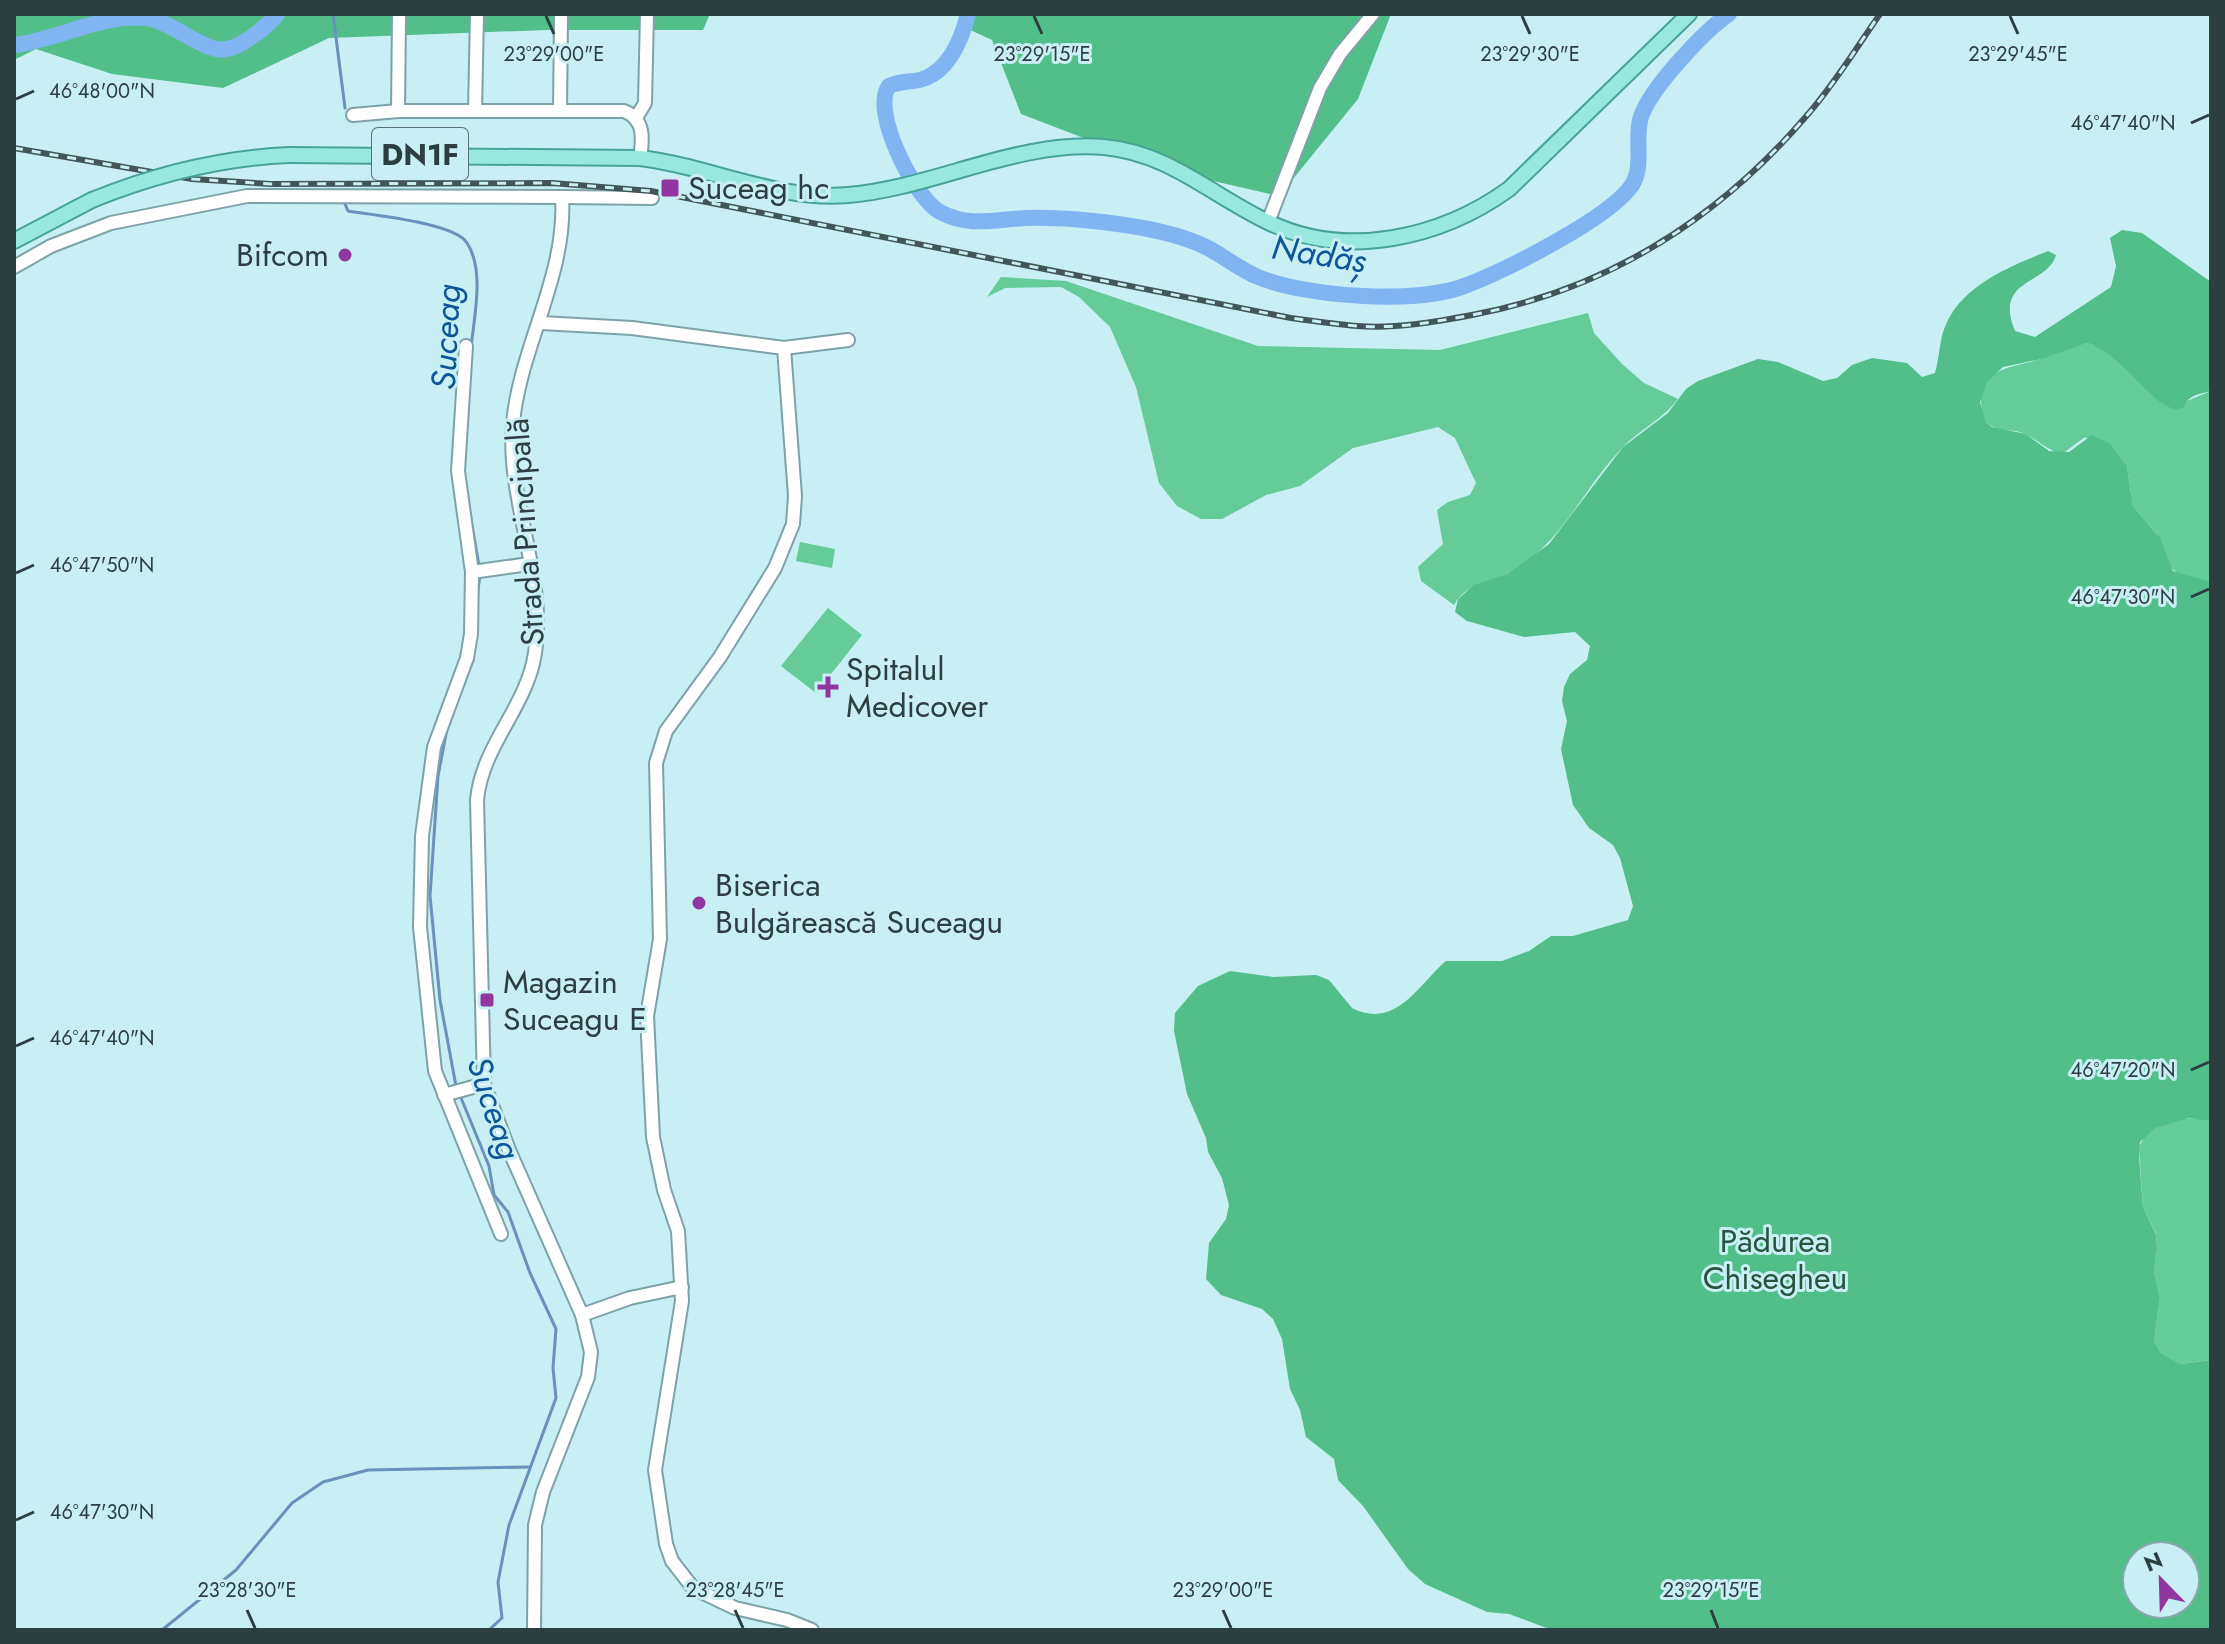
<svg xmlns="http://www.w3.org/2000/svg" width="2225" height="1644" viewBox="0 0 2225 1644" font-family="Jost,sans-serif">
<rect width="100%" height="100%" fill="#c7eff4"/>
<g fill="#65cb98">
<path d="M1001,277L1066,281L1258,346L1440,350L1588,313L1594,333L1622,364L1644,383L1678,399C1662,420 1639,430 1622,448C1581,491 1566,538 1512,572C1492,584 1466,582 1454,605L1421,581L1418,567L1443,544L1437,510L1448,502L1470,495L1476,483L1455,438L1438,427L1353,448L1300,486L1266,495L1222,519H1201L1177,506L1159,483L1136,387L1110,327L1079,297L1061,287L1005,288L987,297Z"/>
<path d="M2086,343C2123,350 2140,390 2170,408L2211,391V582L2180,575L2169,566L2156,533L2133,506L2127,467L2085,437L2062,454C2046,450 2037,439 2023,433C2009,428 1999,433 1986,422C1965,368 2011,368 2045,358C2060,354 2071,345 2086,343Z"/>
<path d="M800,542L835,549L832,568L796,561Z"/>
<path d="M828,608L862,635L816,693L781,666Z"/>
<path d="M2203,1118L2211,1121V1360L2181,1364L2161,1353L2154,1341L2160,1298L2154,1271L2157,1249L2156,1233L2143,1207L2139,1149C2145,1122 2180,1118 2203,1118Z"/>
</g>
<g fill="#52bf8a" fill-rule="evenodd">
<path d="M14,14H710L703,30H547L329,38L223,88L112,74L36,49L14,60Z"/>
<path d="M960,14H1391L1358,99L1279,196L1170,171L1021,114L992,40L966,28Z"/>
<path d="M2122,230L2142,233L2211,282V391C2204,393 2194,394 2188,400C2182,406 2188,406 2180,409C2157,415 2121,350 2086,343L2046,358L2003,367L1987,382L1980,402L1986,422L1992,427L2026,434L2049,451L2069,452L2092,435L2110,444L2127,467L2133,506L2160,538L2173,571L2211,582V1121L2189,1118L2155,1128L2140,1142L2139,1157L2143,1207L2156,1234L2157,1249L2154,1271L2160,1298L2154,1341L2161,1353L2181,1364L2211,1360V1630H1552L1509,1614L1487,1612L1425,1584L1408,1569L1363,1506L1338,1480L1334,1459L1306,1437L1300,1410L1290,1389L1282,1339L1273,1319L1262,1309L1221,1295L1206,1279L1209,1243L1226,1219L1229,1205L1222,1178L1208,1152L1206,1138L1187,1094L1174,1031L1175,1013L1198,986L1230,971L1273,977L1316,975L1329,980L1352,1008C1396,1030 1418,985 1446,961H1502L1529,951L1551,936H1573L1628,920L1633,906L1620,858L1613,845L1589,828L1573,805L1561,749L1567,721L1562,701L1564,687L1570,674L1587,660L1590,646L1575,632L1524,637L1467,621L1455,612L1458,599L1474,585L1508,574L1549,544L1623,447L1668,413L1686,389L1698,381L1758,359L1778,362L1823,381L1837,378L1852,365L1872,358L1907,363L1922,377L1935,373C1940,356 1939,336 1948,320C1967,283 2011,266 2048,251L2056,255C2048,285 1993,278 2015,331L2035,337L2111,287L2116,266L2110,238ZM2137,1556H2185V1604H2137Z"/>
</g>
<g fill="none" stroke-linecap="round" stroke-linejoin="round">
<g stroke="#6891bc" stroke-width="3">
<path d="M333,14L345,108"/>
<path d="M345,204L348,211C372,215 455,223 467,243C485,270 474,317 471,348"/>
<path d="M470,514L479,566"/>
<path d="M477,598L480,574"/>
<path d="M456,1086L440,1000L430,896L438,776L447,729L466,676"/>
<path d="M459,1093L489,1166L494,1195L508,1212L530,1273L556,1329L553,1368L556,1398L509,1525L498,1582L502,1618L489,1630"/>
<path d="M162,1630L236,1570L292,1503L323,1482L368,1470L528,1467"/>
</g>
<g stroke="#81b5f1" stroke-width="16">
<path d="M968,14C962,38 951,67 926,78C914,83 902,80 889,86C870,110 915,199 940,212C970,228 996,219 1028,218C1058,217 1088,220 1118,224C1147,228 1180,234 1206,247C1224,256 1239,269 1258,277C1307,297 1419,305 1467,285C1506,270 1610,218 1632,185C1645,165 1633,136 1642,114C1653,86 1704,31 1729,14"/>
<path d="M14,45C57,40 104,13 147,18C172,21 205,54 227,49C244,45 267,27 277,14"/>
</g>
<defs>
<g id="minor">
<path d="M398,111L399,14"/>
<path d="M475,111L477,14"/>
<path d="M560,111L561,14"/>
<path d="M353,115L398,111H624C645,119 643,139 640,158"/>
<path d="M636,118L645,103L647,14"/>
<path d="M562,197L652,198"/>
<path d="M1268,222L1320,88L1340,54L1373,14"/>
<path d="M14,267L51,246L111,223L247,196L562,197C567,275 520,347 513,423C506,500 547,576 535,653C527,707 482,745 477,800L484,1084L509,1150L582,1315L591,1352L588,1377L543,1492L535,1525L534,1630"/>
<path d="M541,323L632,328L784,348L848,340"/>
<path d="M466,346L458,471L472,572L471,634L467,658L434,747L422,836L420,927L435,1071L501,1234"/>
<path d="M784,348L795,496L793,524L775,568L720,657L666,731L656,763L660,939L647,1016L653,1137L664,1190L678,1231L682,1301L655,1470L666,1544L672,1561L693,1588L735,1608L787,1620L812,1630"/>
<path d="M472,572L529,564"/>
<path d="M444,1095L484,1084"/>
<path d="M582,1315L630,1298L682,1287"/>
</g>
<g id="major">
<path d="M289,155L640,158C709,166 777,201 848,195C934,188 1017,140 1104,147C1169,153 1211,195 1268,222C1346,260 1441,238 1509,189L1689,14"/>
<path d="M14,241L92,200"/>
</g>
</defs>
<use href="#minor" stroke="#7da3a8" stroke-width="16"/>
<use href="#major" stroke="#47a398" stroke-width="18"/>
<use href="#minor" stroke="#fff" stroke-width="12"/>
<use href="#major" stroke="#99e8dd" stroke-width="14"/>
<defs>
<path id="rail" d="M14,148L192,179L271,184L552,183L651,191L1291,318C1313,321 1335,324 1357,326C1395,329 1435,322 1472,315C1609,289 1719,219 1809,113C1835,83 1857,47 1880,14"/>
</defs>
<use href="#rail" stroke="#425658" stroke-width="6"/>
<use href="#rail" stroke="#c7eff4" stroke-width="3" stroke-dasharray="9" stroke-linecap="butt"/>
<defs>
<path id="major-bridge" d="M92,200C156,174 220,158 289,155"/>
</defs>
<use href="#major-bridge" stroke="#47a398" stroke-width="18" stroke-linecap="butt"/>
<use href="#major-bridge" stroke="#99e8dd" stroke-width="14"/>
</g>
<path fill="none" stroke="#2d3e40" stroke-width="3" d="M546,16L554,34M1034,16L1042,34M1522,16L1530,34M2010,16L2018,34M16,99L34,91M2191,123L2209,115M16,573L34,565M2191,597L2209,589M16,1046L34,1038M2191,1070L2209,1062M16,1520L34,1512M247,1610L255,1628M735,1610L743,1628M1223,1610L1231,1628M1711,1610L1718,1628"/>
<g fill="#9136a1" stroke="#c7eff4" stroke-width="3">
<rect x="660" y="178" width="20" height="20" rx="4"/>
<circle cx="345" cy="255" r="8"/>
<path d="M824 675h8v8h8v8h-8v8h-8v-8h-8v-8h8z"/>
<circle cx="699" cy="903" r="8"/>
<rect x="479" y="992" width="16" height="16" rx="4"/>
</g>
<g text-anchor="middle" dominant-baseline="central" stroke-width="6" stroke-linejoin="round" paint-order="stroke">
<rect fill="#c7eff4" stroke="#5b7376" stroke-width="2" x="372" y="128" width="96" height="52" rx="6"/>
<g font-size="30" font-weight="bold" fill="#2d3e40">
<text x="420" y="154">DN1F</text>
</g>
<g font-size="32" fill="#2d3e40" stroke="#c7eff4" text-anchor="start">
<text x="688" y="188">Suceag hc</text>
<text x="329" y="255" text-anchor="end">Bifcom</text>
<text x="846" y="669">Spitalul<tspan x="846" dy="37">Medicover</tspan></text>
<text x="715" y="885">Biserica<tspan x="715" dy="37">Bulgărească Suceagu</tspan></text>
<text x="503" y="982">Magazin<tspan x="503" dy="37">Suceagu E</tspan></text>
</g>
<g font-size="32" fill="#2d3e40" stroke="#c7eff4">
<text transform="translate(525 532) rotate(-94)">Strada Principală</text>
</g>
<g font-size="32" fill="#27543d" stroke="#c7eff4">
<text x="1775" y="1241">Pădurea<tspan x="1775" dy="37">Chisegheu</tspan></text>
</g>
<g font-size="34" font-style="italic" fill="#0e5698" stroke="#c7eff4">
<text transform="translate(1319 254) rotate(9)">Nadăș</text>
<text transform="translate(446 337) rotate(-87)">Suceag</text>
<text transform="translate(494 1108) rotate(72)">Suceag</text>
</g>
</g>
<g font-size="20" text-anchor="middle" fill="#2d3e40" stroke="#c7eff4" stroke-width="6" stroke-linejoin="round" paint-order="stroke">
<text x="554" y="61">23°29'00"E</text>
<text x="1042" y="61">23°29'15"E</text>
<text x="1530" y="61">23°29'30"E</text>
<text x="2018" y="61">23°29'45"E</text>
<text x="102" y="98">46°48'00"N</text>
<text x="2123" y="130">46°47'40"N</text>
<text x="102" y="572">46°47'50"N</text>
<text x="2123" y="604">46°47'30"N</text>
<text x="102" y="1045">46°47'40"N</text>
<text x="2123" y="1077">46°47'20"N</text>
<text x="102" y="1519">46°47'30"N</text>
<text x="247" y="1597">23°28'30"E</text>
<text x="735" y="1597">23°28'45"E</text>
<text x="1223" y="1597">23°29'00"E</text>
<text x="1711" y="1597">23°29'15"E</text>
</g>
<rect width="2225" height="1644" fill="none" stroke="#2d3e40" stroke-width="32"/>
<g transform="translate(2161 1580) rotate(337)"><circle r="38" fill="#c7eff4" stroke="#89a8ac" stroke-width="2"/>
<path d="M0-6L14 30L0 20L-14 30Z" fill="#9136a1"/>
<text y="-12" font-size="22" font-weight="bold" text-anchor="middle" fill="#2d3e40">N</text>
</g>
</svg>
